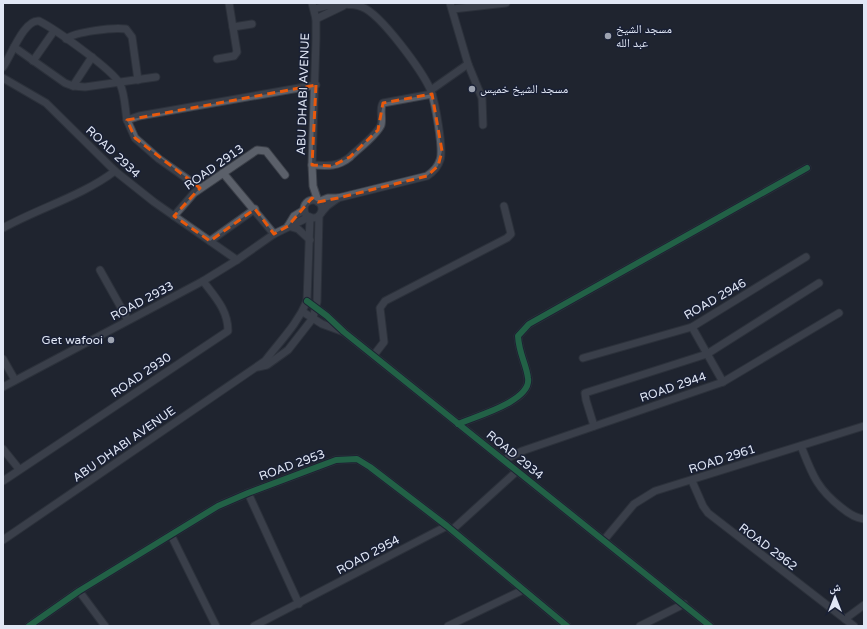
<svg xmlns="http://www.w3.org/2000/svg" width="867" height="629" viewBox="0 0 867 629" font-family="'Varela Round','Noto Naskh Arabic',sans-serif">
<rect width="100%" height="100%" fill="#1f242f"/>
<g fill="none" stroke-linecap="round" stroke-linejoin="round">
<defs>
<g id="minor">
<path d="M312,3L316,19V39L312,165L313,186L318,201"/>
<path d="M450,3L468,64L482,98L483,125"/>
<path d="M314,9C327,5 348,2 362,7C381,14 423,72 431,91C435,102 444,150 440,160C438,167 433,172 427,176L338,198L327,206L321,213"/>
<path d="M453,9L506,3"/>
<path d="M316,19L343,6"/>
<path d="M233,27L252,24"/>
<path d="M66,39C74,32 114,27 126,29L132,37L138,80"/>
<path d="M14,47L65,83L73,86L85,87L156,77"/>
<path d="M217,59L234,56L237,52L229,3"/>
<path d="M33,61L54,31"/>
<path d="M3,67C11,56 24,19 39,21C55,29 113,70 120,84C125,94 125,109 127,120"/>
<path d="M3,78L46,103L115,171L154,202L237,260"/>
<path d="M73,86L92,57"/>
<path d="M431,90L468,64"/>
<path d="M312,165C327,166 338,167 350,157C358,149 377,135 381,125C383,118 379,109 383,103L432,94"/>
<path d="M223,173L274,234"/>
<path d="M200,188L159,159L135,138L127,120L139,116L316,85"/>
<circle cx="313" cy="209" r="9"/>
<path d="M318,202L328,198H338"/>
<path d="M174,216L194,193L257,150L266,151L285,175"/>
<path d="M288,226L298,229L310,240"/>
<path d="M288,226L294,216L304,210"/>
<path d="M3,228C39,208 82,196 115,171"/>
<path d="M210,241L255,209"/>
<path d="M100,270L128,320"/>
<path d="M307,301L327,316L344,332L710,626"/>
<path d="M303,312L322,324L344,332"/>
<path d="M692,327L723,382"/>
<path d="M374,355L384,342L380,308L385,301L507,238L511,234L504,206"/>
<path d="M583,358L692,327L806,257"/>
<path d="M3,359L15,380"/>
<path d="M258,367L267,365L288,350L313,318L317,302L319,216"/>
<path d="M3,387L203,281L237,260L274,234L309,217"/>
<path d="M458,424C476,416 532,401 528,378C526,363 519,354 518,336L529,324L807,168"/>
<path d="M594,426L586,400L585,393L707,354L819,283"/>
<path d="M801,446C812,474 817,489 842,508C848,513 855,518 864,519"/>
<path d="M3,449L19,469"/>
<path d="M504,460L522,451L723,382L839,313"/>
<path d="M3,481L228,331C228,310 215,297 203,281"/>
<path d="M692,481L703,506L708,513L854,626"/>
<path d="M248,493L299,604"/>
<path d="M452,530L517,471"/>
<path d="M171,535L216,626"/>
<path d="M3,540L265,361C280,341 297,325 307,301L310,217"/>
<path d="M604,540L634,504L655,491L864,426"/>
<path d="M79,591L105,626"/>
<path d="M845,619L864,605"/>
<path d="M29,626L79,591L218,506L248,493L336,460L357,459L370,467L447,526L567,626"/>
<path d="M254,626L447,526"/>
<path d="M448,626L523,590"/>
<path d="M640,626L684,604"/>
</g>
</defs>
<use href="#minor" stroke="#3c4049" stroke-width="9"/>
<use href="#minor" stroke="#5b606a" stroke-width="7"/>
<defs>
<g id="cycleway">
<path d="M307,301L327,316L344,332L710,626"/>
<path d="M458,424C476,416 532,401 528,378C526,363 519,354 518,336L529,324L807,168"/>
<path d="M29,626L79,591L218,506L248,493L336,460L357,459L370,467L447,526L567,626"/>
</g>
</defs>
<use href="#cycleway" stroke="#192035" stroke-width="8"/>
<use href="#cycleway" stroke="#26ab63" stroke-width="6"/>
</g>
<path d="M0 0H867V629H0ZM316,85L312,165L332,166L350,157L378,130L383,103L432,94L442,151L438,166L427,176L338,198L318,202L312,198L288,226L274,234L255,209L210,241L174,216L200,188L135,138L127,120Z" fill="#1f242f" fill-opacity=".55" fill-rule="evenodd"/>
<path fill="none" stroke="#e8590c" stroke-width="3" stroke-dasharray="8 5" stroke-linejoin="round" d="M316,85L312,165L332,166L350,157L378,130L383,103L432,94L442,151L438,166L427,176L338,198L318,202L312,198L288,226L274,234L255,209L210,241L174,216L200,188L135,138L127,120Z"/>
<g fill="#9da3b0" stroke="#192035" stroke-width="1.5">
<circle cx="608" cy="36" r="4"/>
<circle cx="472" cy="89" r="4"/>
<circle cx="111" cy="340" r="4"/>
</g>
<g text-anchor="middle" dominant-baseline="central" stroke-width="3" stroke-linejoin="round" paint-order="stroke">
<g font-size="12" fill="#e1e7f5" stroke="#192035" text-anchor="start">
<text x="616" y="29">مسجد الشيخ<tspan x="616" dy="14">عبد الله</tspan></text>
<text x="480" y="89">مسجد الشيخ خميس</text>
<text x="103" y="340" text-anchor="end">Get wafooi</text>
</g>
<g font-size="12" fill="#e1e7f5" stroke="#192035">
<text transform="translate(303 94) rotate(-88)">ABU DHABI AVENUE</text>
<text transform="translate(113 152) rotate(43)">ROAD 2934</text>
<text transform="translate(214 167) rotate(-35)">ROAD 2913</text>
<text transform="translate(715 299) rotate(-30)">ROAD 2946</text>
<text transform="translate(142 301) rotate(-28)">ROAD 2933</text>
<text transform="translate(141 375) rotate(-34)">ROAD 2930</text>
<text transform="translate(673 387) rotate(-19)">ROAD 2944</text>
<text transform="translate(124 444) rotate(-35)">ABU DHABI AVENUE</text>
<text transform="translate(515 455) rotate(39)">ROAD 2934</text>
<text transform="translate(722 459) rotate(-18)">ROAD 2961</text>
<text transform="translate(292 465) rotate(-20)">ROAD 2953</text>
<text transform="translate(768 547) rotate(37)">ROAD 2962</text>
<text transform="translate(368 555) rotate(-28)">ROAD 2954</text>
</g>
</g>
<rect width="867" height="629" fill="none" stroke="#e1e7f5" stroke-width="8"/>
<g transform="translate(835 597)" stroke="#192035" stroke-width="3" paint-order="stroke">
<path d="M0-3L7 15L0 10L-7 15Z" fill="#e1e7f5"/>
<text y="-6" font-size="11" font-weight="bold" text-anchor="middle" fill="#e1e7f5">ش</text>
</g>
</svg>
